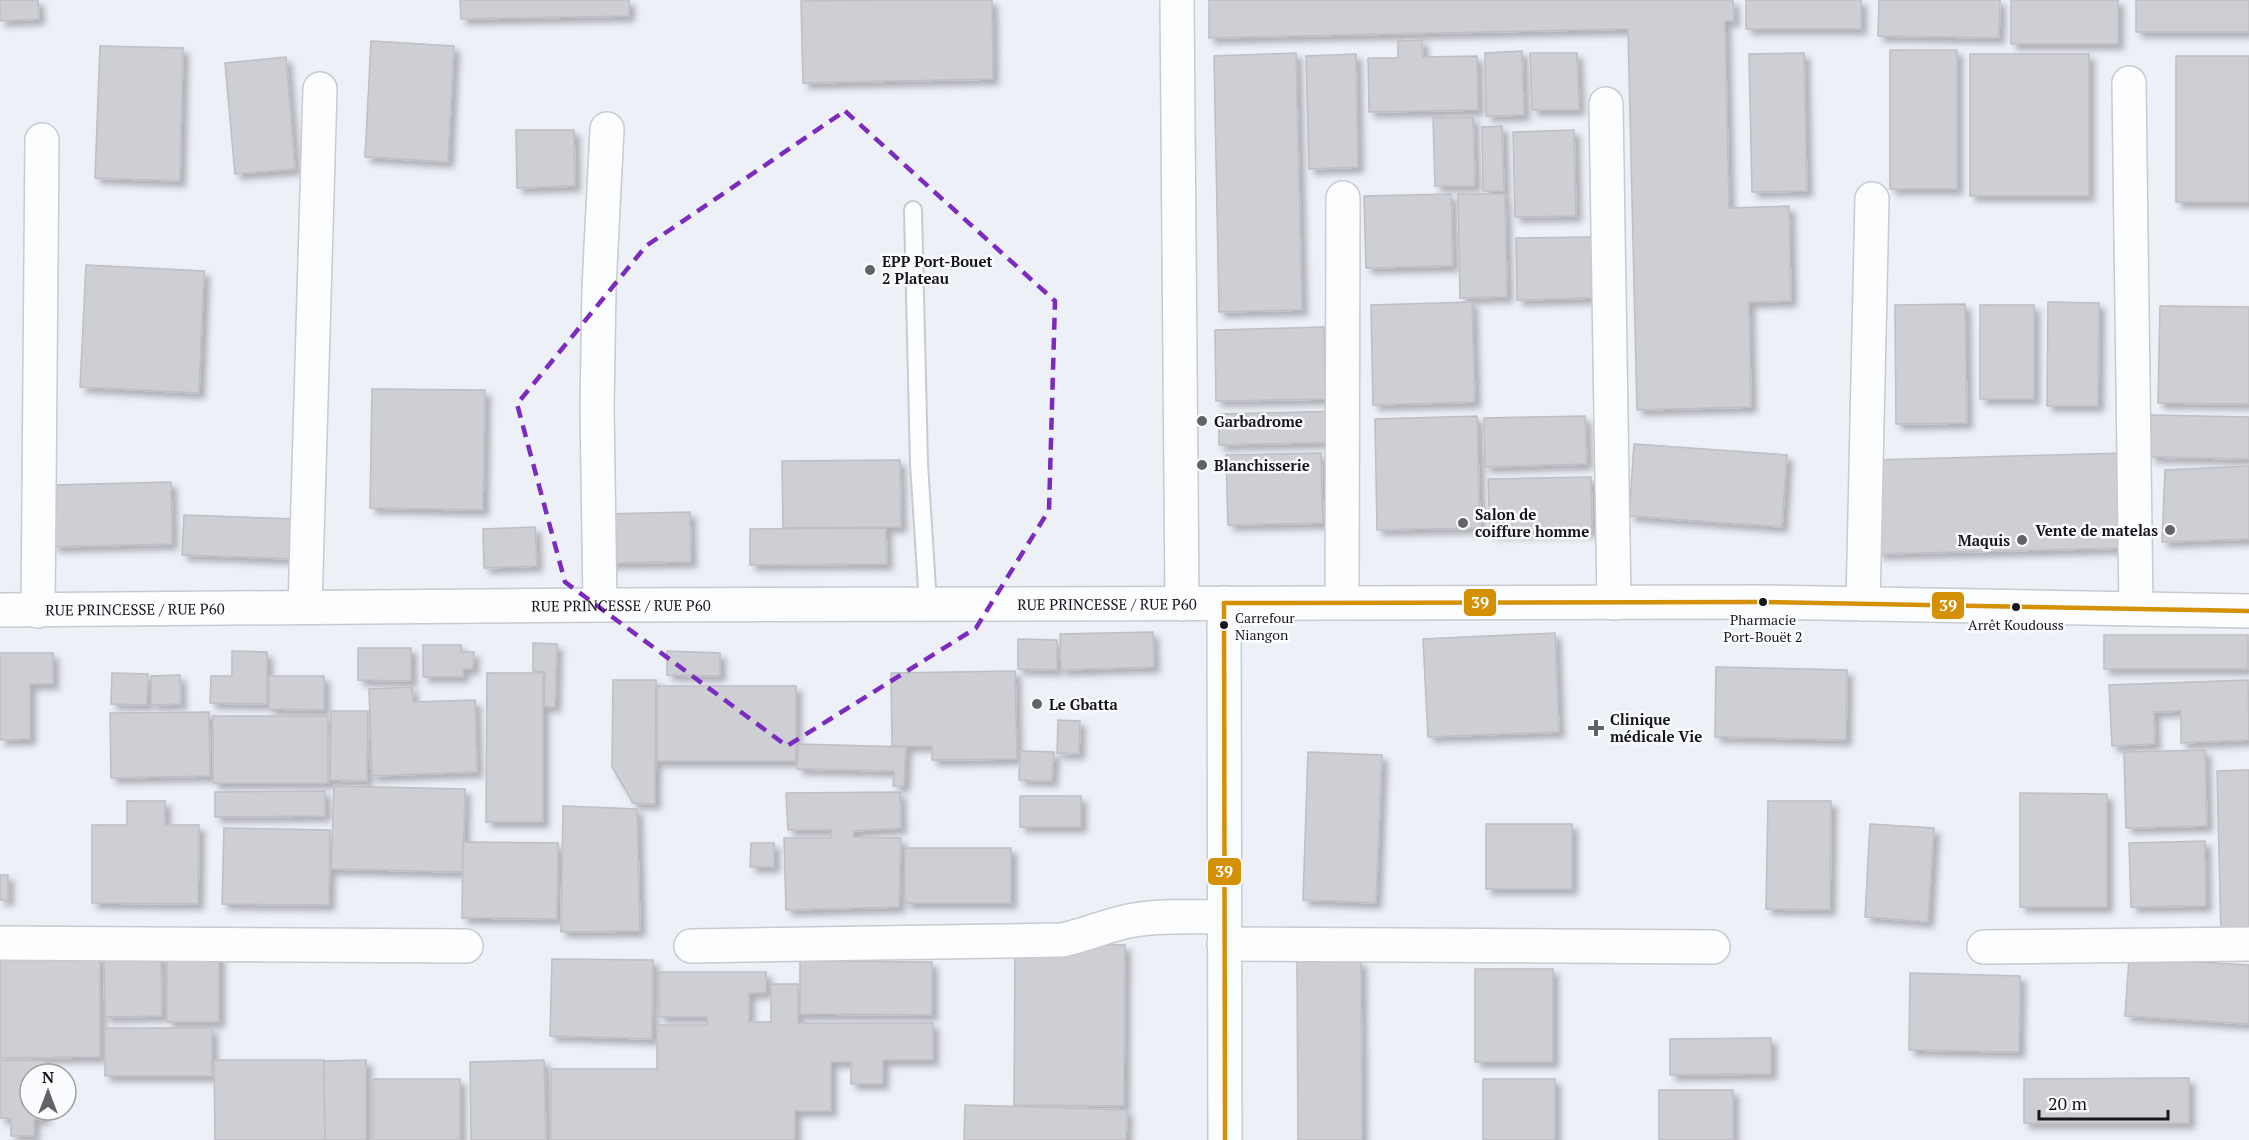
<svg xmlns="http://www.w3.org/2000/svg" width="2249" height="1140" viewBox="0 0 2249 1140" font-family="'PT Serif',serif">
<defs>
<filter id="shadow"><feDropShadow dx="5.5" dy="5.5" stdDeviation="3" flood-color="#0004"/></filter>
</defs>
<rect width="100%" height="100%" fill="#eef0f8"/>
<g fill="#cecfd5" stroke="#bebec4" stroke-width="1.5" filter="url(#shadow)">
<path d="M0,0H38L39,19L0,21Z"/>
<path d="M460,0H629V16L461,19Z"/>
<path d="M881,0H992L993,79L803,83L801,1Z"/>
<path d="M1209,0H1733L1734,21H1725L1729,208L1789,206L1791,301L1749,302L1751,407L1637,410L1628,29L1209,38Z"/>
<rect x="1746" y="0" width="115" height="29"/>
<path d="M1879,0H2000L1999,38L1878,36Z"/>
<rect x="2011" y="0" width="107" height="44"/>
<rect x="2136" y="0" width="113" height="32"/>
<path d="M1422,40L1423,57L1477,56L1478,110L1369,112L1368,58H1398V41Z"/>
<path d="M371,41L454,46L448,162L365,157Z"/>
<path d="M100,46L183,48L180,181L95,178Z"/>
<rect x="1890" y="50" width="67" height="139"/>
<path d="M1522,51L1524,115L1486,116L1485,53Z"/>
<path d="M1296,53L1302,310L1219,312L1214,56Z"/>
<path d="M1530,53H1577L1579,110H1532Z"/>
<path d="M1804,53L1807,191L1752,192L1749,54Z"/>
<path d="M1356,54L1358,167L1309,169L1306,56Z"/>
<rect x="1970" y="54" width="119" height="142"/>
<rect x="2176" y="56" width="73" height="146"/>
<path d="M286,57L295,169L235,174L225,63Z"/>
<path d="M1473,117L1475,186H1435L1433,118Z"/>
<path d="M1502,126L1504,191H1483L1482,127Z"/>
<path d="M516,130H574L575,186L517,188Z"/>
<path d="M1574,130L1576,216L1515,217L1513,132Z"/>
<path d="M1451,194L1453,266L1366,268L1364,196Z"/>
<path d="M1458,194H1505L1507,297L1460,298Z"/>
<path d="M1595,237L1597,298L1517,300L1516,238Z"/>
<path d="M86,265L204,271L199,393L80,387Z"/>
<path d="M1472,302L1475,402L1373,405L1371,305Z"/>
<path d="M2048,302L2099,303L2098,406H2047Z"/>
<path d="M1965,304L1967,423L1896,424L1895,305Z"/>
<rect x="1980" y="305" width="54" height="94"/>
<path d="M2160,306L2249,307V404L2158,403Z"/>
<path d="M1324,327L1326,399L1216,401L1215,330Z"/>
<path d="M372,389L485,390L483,510L370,508Z"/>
<path d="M1341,411L1342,442L1219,445V414Z"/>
<path d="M2151,415L2249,417V459L2150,457Z"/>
<path d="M1477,416L1480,528L1377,530L1375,419Z"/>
<path d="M1585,416L1587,464L1485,467L1484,418Z"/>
<path d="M1634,444L1787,455L1782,527L1629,516Z"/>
<path d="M1321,453L1323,523L1228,525L1226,455Z"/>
<path d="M2123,453L2125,548L1878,554L1875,460Z"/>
<path d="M900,460L901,527L783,528L782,461Z"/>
<path d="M2249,466V539L2162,542L2165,470Z"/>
<path d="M1591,477L1592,531L1490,533L1488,479Z"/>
<path d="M171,482L172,544L53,547V485Z"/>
<path d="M690,512L691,562L607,563V514Z"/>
<path d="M184,515L294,519L292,559L182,555Z"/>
<path d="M535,527L537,566L484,568L483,529Z"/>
<path d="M886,528L887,564L750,565V529Z"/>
<path d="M1153,632L1154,667L1061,670L1060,634Z"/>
<path d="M1555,633L1559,732L1428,737L1423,639Z"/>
<rect x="2104" y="635" width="144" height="34"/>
<path d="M1018,639L1057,640V670L1018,669Z"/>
<path d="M533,643L557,644L555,707L544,706L545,672L533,671Z"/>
<path d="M423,645H461V652H474L473,669H463V677H423Z"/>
<path d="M358,648H411V681L358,680Z"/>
<path d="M232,651L267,652V704L210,703L211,676H232Z"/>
<path d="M667,651L720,653V676L667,675Z"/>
<path d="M0,653H53V684H30V739L0,740Z"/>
<path d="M1716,667L1847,670L1846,740L1715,737Z"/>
<path d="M1015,671L1017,759L932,760V746H892L891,673Z"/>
<path d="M112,673L148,674L147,705L111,704Z"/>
<path d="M487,673H543V822H486Z"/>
<path d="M180,675L181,704L151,705V676Z"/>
<path d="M269,676H324V710L269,709Z"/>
<path d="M613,680H656L655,804L633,803L612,767Z"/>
<path d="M2248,680L2249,740L2181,743V711L2154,712L2155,744L2112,746L2109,685Z"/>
<rect x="657" y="686" width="139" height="75"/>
<path d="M412,687L413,702L475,700L477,772L372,776L369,689Z"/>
<path d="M331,711H368L367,781L330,780Z"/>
<path d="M209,712L210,776L111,778L110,713Z"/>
<rect x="213" y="716" width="115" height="67"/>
<path d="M1058,720L1080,721L1079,754L1057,753Z"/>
<path d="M798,744L906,747L904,786H893L894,771L797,769Z"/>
<path d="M2205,750L2207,826L2126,828L2124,752Z"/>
<path d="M1020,751L1054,752L1052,781L1019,780Z"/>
<path d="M1308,752L1382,755L1376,903L1303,900Z"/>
<path d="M2249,770V937H2221L2217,771Z"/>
<path d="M334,786L465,789L463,872L331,869Z"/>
<path d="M325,791V816L215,817V792Z"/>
<path d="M900,792L901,828L854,831V837L901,838L899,907L786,910L784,838H831V830H788L786,793Z"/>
<path d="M2020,793L2107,794V907H2020Z"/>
<rect x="1020" y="796" width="61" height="31"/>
<path d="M127,801H165V825H199L198,904L92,903V825H127Z"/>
<path d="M1768,801H1831L1830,910L1766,909Z"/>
<path d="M563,806L637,809L640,931L561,932Z"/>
<rect x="1486" y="824" width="86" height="65"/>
<path d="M1870,824L1934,828L1928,922L1865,917Z"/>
<path d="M224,828L330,830L329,905L222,904Z"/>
<path d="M2205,841L2206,906L2131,907L2129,843Z"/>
<path d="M463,842L558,843L557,919L462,918Z"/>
<path d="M751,843H774V867H750Z"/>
<rect x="905" y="848" width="106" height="55"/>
<rect x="0" y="875" width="8" height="25"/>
<path d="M1047,944L1125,945L1124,1106L1014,1105L1015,953Z"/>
<rect x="167" y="952" width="52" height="70"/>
<path d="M161,953L162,1016L105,1017L104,954Z"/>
<path d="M100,954V1057L0,1058V955Z"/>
<path d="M2129,958L2249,965V1024L2125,1016Z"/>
<path d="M552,959L653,960L652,1039L550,1036Z"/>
<path d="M800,961L932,962V1015L800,1014Z"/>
<path d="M1297,961H1361L1362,1140H1298Z"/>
<rect x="1475" y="969" width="78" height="93"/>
<path d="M659,972H766V993H749V1022H771V984H798V1023H933V1060H883V1084H851V1062H831V1111H795V1140H551V1069H657V1025H707V1017H659Z"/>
<path d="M1910,973L2020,976L2019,1052L1909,1050Z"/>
<rect x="105" y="1028" width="107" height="48"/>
<path d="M1771,1038V1074L1670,1075V1039Z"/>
<path d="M0,1060L45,1061V1074H30V1110H44V1119H34V1136H11V1119L0,1118Z"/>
<path d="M214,1060H324L325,1140H215Z"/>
<path d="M366,1060V1140H325L324,1061Z"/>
<path d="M544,1060L546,1140H471L470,1062Z"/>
<path d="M2189,1078V1123H2024V1079Z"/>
<rect x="373" y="1079" width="87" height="61"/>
<rect x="1483" y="1079" width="72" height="61"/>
<rect x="1659" y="1090" width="74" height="50"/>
<path d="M965,1105L1127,1110L1126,1140H964Z"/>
</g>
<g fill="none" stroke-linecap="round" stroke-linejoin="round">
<defs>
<path id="service" d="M913,210L919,464L928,604"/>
<g id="minor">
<path d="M1177,0L1182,604"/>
<path d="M2129,83L2136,609"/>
<path d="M1606,104L1614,603"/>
<path d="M1342,603L1343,198"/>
<path d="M1863,604L1872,199"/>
<path d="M600,605L597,408L599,288L607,129"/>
<path d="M305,607L320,89"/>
<path d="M38,611L42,140"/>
<path d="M0,943L466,946"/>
<path d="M1224,944L1713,947"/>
<path d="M691,946L1062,940C1087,935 1109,924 1134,920C1162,915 1196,917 1224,917"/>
<path d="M1984,947L2249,944"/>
</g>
<g id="tertiary">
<path d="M1224,603L1225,1140"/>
<path id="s1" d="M0,610L600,605L1760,602L2249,611"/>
</g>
</defs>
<use href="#service" stroke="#c8cacf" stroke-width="20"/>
<use href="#minor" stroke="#c8cacf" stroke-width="36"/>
<use href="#tertiary" stroke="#c8cacf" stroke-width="36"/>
<use href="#service" stroke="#fcfdfe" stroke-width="16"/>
<use href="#minor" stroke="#fcfdfe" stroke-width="33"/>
<use href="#tertiary" stroke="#fcfdfe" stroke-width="33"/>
<defs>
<g id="bus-1">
<path d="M1224,603L1760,602L2249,611"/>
<path d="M1224,603L1225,1140"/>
</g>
</defs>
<use href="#bus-1" stroke="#fbfcfe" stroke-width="9"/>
<use href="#bus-1" stroke="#d59104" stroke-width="4.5"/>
</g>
<path fill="none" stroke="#7b2cbf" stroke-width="4.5" stroke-dasharray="12 8" stroke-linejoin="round" d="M845,111L1055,301L1049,510L976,628L787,746L565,582L517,404L646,246Z"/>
<g fill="#626369" stroke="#fbfcfe" stroke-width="2">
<circle cx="870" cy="270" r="6"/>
<circle cx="1202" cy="421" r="6"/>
<circle cx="1202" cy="465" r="6"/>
<circle cx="1463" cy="523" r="6"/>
<circle cx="2170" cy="530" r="6"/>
<circle cx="2022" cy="540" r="6"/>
<circle cx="1037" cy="704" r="6"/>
<path d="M1593 719h6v6h6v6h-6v6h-6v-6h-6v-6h6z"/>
</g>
<g fill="#16171c" stroke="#fbfcfe" stroke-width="2">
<circle cx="1763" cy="602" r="5"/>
<circle cx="2016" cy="607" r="5"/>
<circle cx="1224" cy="625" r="5"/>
</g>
<g text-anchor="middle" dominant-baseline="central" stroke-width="5" stroke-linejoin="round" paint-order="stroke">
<g font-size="14" fill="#16171c" stroke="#fbfcfe">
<text x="1235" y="617" text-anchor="start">Carrefour<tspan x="1235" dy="17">Niangon</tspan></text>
<text x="1763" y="619">Pharmacie<tspan x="1763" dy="17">Port-Bouët 2</tspan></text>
<text x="2016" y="624">Arrêt Koudouss</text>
</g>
<g font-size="15" font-weight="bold" fill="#16171c" stroke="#fbfcfe" text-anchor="start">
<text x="882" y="261">EPP Port-Bouet<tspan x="882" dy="17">2 Plateau</tspan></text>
<text x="1214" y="421">Garbadrome</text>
<text x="1214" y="465">Blanchisserie</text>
<text x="1475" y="514">Salon de<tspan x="1475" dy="17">coiffure homme</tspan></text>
<text x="2158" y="530" text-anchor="end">Vente de matelas</text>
<text x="2010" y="540" text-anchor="end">Maquis</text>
<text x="1049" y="704">Le Gbatta</text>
<text x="1610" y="719">Clinique<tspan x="1610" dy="17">médicale Vie</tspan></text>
</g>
<g font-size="15" fill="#16171c" stroke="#fbfcfe">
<text stroke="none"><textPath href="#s1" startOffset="1107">RUE PRINCESSE / RUE P60</textPath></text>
<text stroke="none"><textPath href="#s1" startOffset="621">RUE PRINCESSE / RUE P60</textPath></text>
<text stroke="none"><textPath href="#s1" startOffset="135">RUE PRINCESSE / RUE P60</textPath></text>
</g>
</g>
<g stroke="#fbfcfe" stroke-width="2">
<rect x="1463" y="588" width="34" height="29" rx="6" fill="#d59104"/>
<rect x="1931" y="591" width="34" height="29" rx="6" fill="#d59104"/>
<rect x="1207" y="857" width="35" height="29" rx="6" fill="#d59104"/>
</g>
<g font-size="16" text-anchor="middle" font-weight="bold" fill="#fff">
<text x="1480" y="608">39</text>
<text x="1948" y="611">39</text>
<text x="1224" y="877">39</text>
</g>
<g transform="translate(48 1092)"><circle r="28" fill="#fbfcfe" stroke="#9fa0a4" stroke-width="1.5"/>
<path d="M0-4.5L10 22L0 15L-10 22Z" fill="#626369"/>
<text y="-9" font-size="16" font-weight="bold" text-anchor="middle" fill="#16171c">N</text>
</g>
<path d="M2039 1110v9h129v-9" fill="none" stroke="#16171c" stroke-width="3"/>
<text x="2048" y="1110" font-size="18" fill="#16171c" stroke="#fbfcfe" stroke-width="4.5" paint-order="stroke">20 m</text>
</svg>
